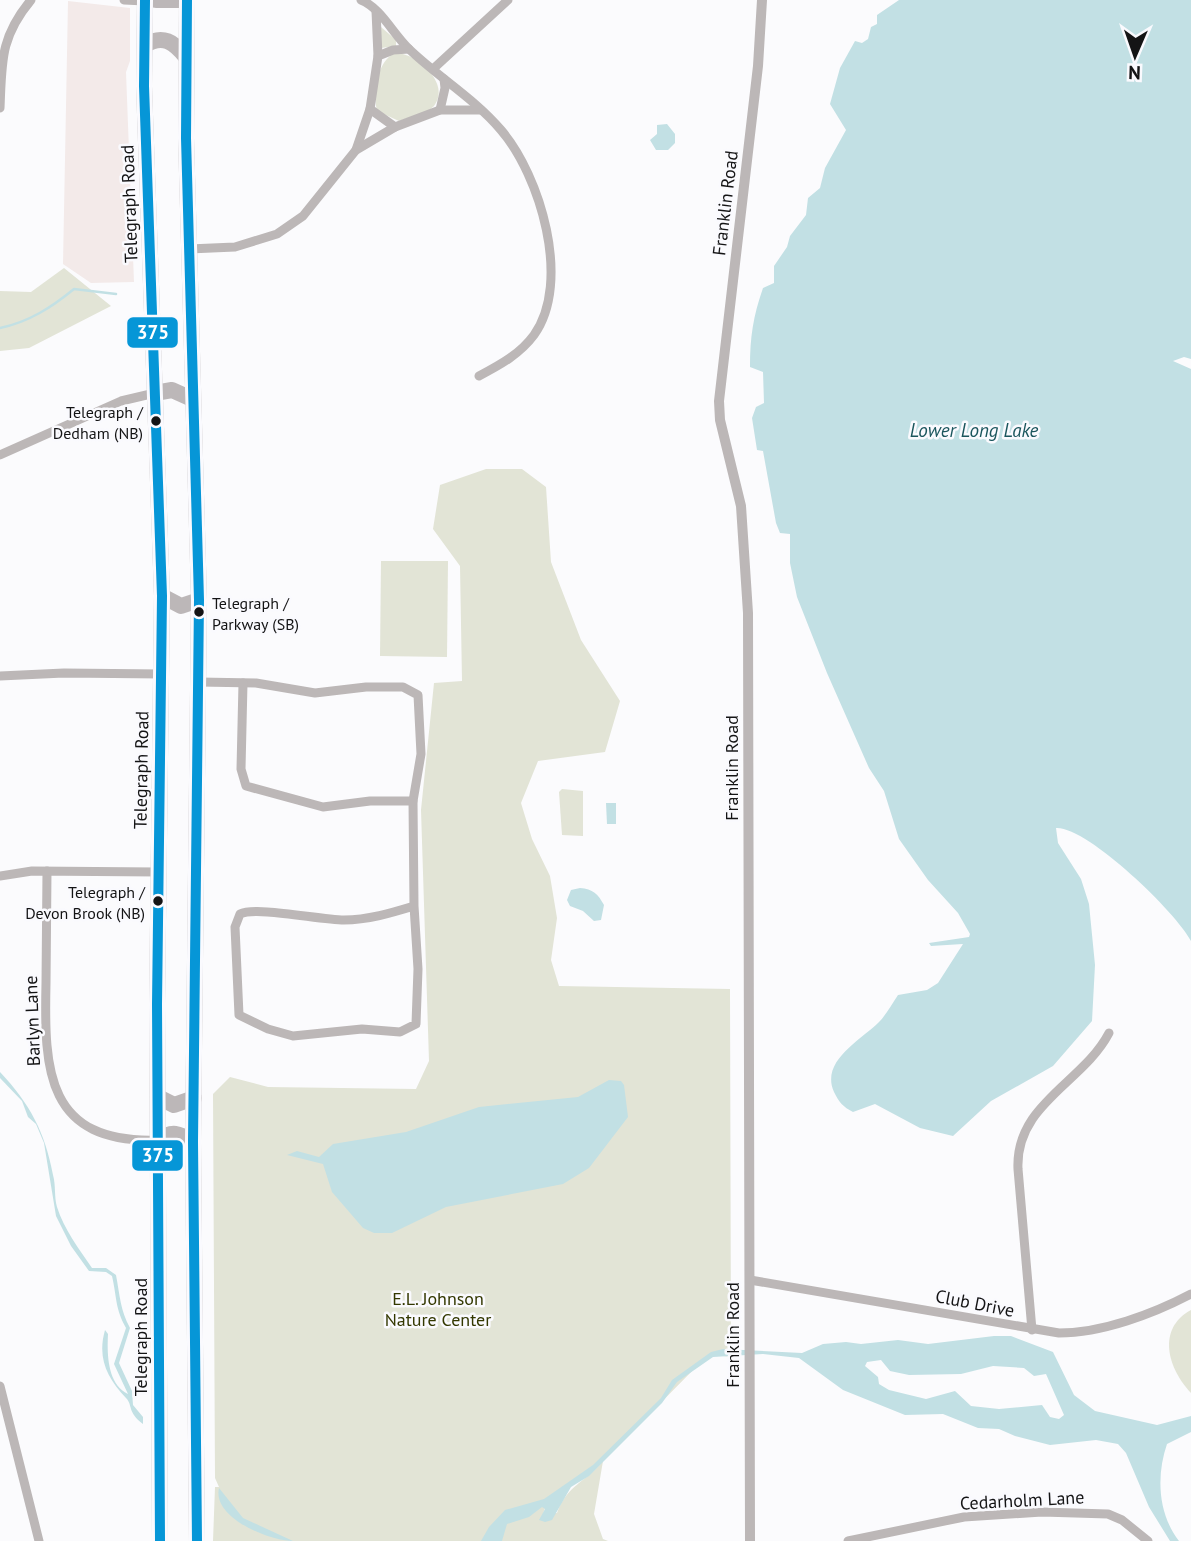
<svg xmlns="http://www.w3.org/2000/svg" width="1191" height="1541" viewBox="0 0 1191 1541" font-family="'PT Sans',sans-serif">
<rect width="100%" height="100%" fill="#fbfbfd"/>
<path fill="#f3eae9" d="M68,1L130,8V61L126,72L134,282L91,283L63,264Z"/>
<g fill="#e2e4d6">
<path d="M381,27L396,40V46L381,48Z"/>
<path d="M395,53C416,52 452,84 434,106C427,114 409,117 399,121L377,111C373,92 377,61 395,53Z"/>
<path d="M64,268L111,306L29,348L0,351V291L31,292Z"/>
<path d="M486,469H522L546,487L551,562L581,640L620,701L605,752L538,761L521,803L532,839L550,876L557,918L551,960L559,986L730,989L731,1357L715,1355L697,1366L627,1437L545,1508L543,1514L557,1513C567,1485 586,1482 603,1461L594,1514L603,1539L608,1541H213L215,1487H219L215,1478L213,1094L230,1077L268,1087L416,1089L429,1061L421,810L434,683L462,681L460,566L433,529L440,485Z"/>
<path d="M381,561H448L447,657L380,656Z"/>
<path d="M562,789L583,791V836L562,835L559,792Z"/>
<path d="M1191,1310V1393C1168,1369 1156,1329 1191,1310Z"/>
</g>
<g fill="#c2e0e4" fill-rule="evenodd">
<path d="M899,0H1191V359L1184,357L1173,361L1191,369V941C1177,913 1087,826 1056,828L1058,843L1081,879L1089,904L1095,965L1092,1021L1053,1066L991,1101L953,1136L920,1128L875,1104L853,1112C843,1107 839,1102 834,1092C820,1061 861,1040 879,1022C886,1015 892,1004 898,995L927,990L938,983L963,944L931,946L929,943L969,937L970,934L958,913L928,880L899,839L884,791L869,768L827,673L797,597L790,563V534L780,533L776,523L763,451L757,450L752,418L756,407L764,403L763,372L750,367C750,337 753,317 763,288L774,283V266L787,247L790,236L806,215L808,198L820,188L825,168L846,130L830,104L840,68L855,41L862,43L868,39L871,27L877,24V15Z"/>
<path d="M667,124L675,134V143L668,150H656L650,140L657,134V125Z"/>
<path d="M606,803H616V824H607Z"/>
<path d="M580,888C593,889 598,894 604,905L601,920L594,921L583,911L570,906L567,900L571,890Z"/>
<path d="M0,1072C30,1104 45,1132 53,1175C56,1186 54,1196 57,1207C64,1229 79,1249 92,1268H106L116,1275C120,1296 120,1309 130,1328L119,1363L132,1391L133,1405L143,1417V1424C127,1412 133,1405 126,1398C107,1378 97,1358 105,1330L108,1334C107,1353 107,1384 128,1394L114,1364L126,1328C115,1308 117,1298 112,1276L106,1272L89,1271L71,1246L56,1216L44,1143L36,1124L28,1117L22,1101L0,1078Z"/>
<path d="M609,1080L621,1081L624,1085L628,1117L589,1168L563,1184L446,1207L392,1233H374L363,1228L332,1192L323,1164L287,1155L297,1151L319,1157L333,1144L406,1132L479,1107L578,1097Z"/>
<path d="M994,1336H1011L1053,1352L1074,1395L1095,1411L1157,1425L1191,1416V1432L1167,1444C1156,1476 1158,1514 1179,1541H1170L1149,1507L1126,1453L1118,1444L1096,1440L1050,1445L1015,1436L999,1429L978,1428L943,1414L905,1415L843,1390L799,1358L763,1354L713,1357L677,1382L662,1403L589,1476L571,1487L552,1520L545,1522L539,1520L545,1509L542,1507L529,1517L507,1524L502,1541H481L489,1527L505,1510L544,1499L593,1465L661,1398L672,1380L711,1352L723,1349L802,1353L823,1344L846,1342L861,1344L898,1340L928,1344ZM881,1360L890,1371L909,1375L961,1374L993,1366L1024,1368L1034,1376L1046,1374L1064,1415L1059,1419L1050,1417L1042,1405L999,1409L971,1406L955,1391L926,1399L889,1390L879,1384L878,1377L865,1366L867,1362Z"/>
<path d="M219,1488L243,1518L293,1541C270,1541 212,1518 219,1488Z"/>
</g>
<g fill="none" stroke-linecap="round" stroke-linejoin="round">
<path stroke="#c2e0e4" stroke-width="2.5" d="M0,328C29,322 52,307 74,289L116,294"/>
<g stroke="#bcb7b7" stroke-width="9">
<path d="M124,0L145,1"/>
<path d="M361,0C381,8 393,34 409,49C438,77 475,99 501,130C540,175 572,282 534,335C520,354 500,365 479,376"/>
<path d="M376,11L378,56"/>
<path d="M433,69L508,0"/>
<path d="M0,108C2,62 0,37 31,0"/>
<path d="M370,109L395,127"/>
<path d="M440,110L445,88L444,79"/>
<path d="M356,150L370,109L378,56L393,50L409,49"/>
<path d="M189,249L235,247L277,234L303,216L356,150L395,127L440,110H481"/>
<path d="M0,455L121,401L155,393"/>
<path d="M0,676L64,673L162,674"/>
<path d="M199,682L256,683L315,693L366,687H403L418,695L421,754L413,801L414,906L418,969L416,1024L400,1032L362,1029L293,1036L268,1029L239,1015L235,927L240,914C256,906 320,920 344,920C368,920 391,913 414,906"/>
<path d="M243,683L241,769L246,786L323,807L370,801H413"/>
<path d="M47,871C47,908 46,946 46,983C44,1070 46,1144 158,1140"/>
<path d="M0,876L32,871L158,872"/>
<path d="M750,1280L1059,1333C1102,1333 1153,1314 1191,1294"/>
<path d="M1032,1330L1018,1169C1015,1104 1083,1083 1109,1033"/>
<path d="M0,1386L39,1541"/>
<path d="M848,1541L964,1517L1042,1512L1108,1514L1122,1520L1148,1541"/>
</g>
<path stroke="#bcb7b7" stroke-width="10" d="M750,1541L748,613L741,506L720,420L719,401L758,66L762,0"/>
<g stroke="#bcb7b8" stroke-width="16">
<path d="M145,0L144,86L162,596L157,1004L160,1541"/>
<path d="M156,0H180"/>
<path d="M187,0L186,138L199,600L193,1142L197,1541"/>
<path d="M145,45C163,34 174,42 186,57"/>
<path d="M155,393L172,390L192,399"/>
<path d="M162,596L181,606L199,600"/>
<path d="M158,1097L174,1105L194,1098"/>
<path d="M158,1140C172,1130 179,1133 193,1142"/>
</g>
<defs>
<g id="bus-1">
<path d="M145,0L144,86L162,596L157,1004L160,1541"/>
<path d="M187,0L186,138L199,600L193,1142L197,1541"/>
</g>
</defs>
<use href="#bus-1" stroke="#fafafe" stroke-width="16"/>
<use href="#bus-1" stroke="#0696d7" stroke-width="10"/>
</g>
<g fill="#141415" stroke="#fafafe" stroke-width="2.5">
<circle cx="156" cy="421" r="6"/>
<circle cx="199" cy="612" r="6"/>
<circle cx="158" cy="901" r="6"/>
</g>
<g text-anchor="middle" dominant-baseline="central" stroke-width="5" stroke-linejoin="round" paint-order="stroke">
<g font-size="16" fill="#141415" stroke="#fafafe" text-anchor="end">
<text x="143" y="412">Telegraph /<tspan x="143" dy="21">Dedham (NB)</tspan></text>
<text x="212" y="603" text-anchor="start">Telegraph /<tspan x="212" dy="21">Parkway (SB)</tspan></text>
<text x="145" y="892">Telegraph /<tspan x="145" dy="21">Devon Brook (NB)</tspan></text>
</g>
<g font-size="18" fill="#141415" stroke="#fafafe">
<text transform="translate(725 203) rotate(-83)">Franklin Road</text>
<text transform="translate(129 204) rotate(-92)">Telegraph Road</text>
<text transform="translate(731 768) rotate(-90)">Franklin Road</text>
<text transform="translate(141 770) rotate(-89)">Telegraph Road</text>
<text transform="translate(32 1021) rotate(-92)">Barlyn Lane</text>
<text transform="translate(975 1303) rotate(11)">Club Drive</text>
<text transform="translate(732 1335) rotate(-90)">Franklin Road</text>
<text transform="translate(140 1337) rotate(-90)">Telegraph Road</text>
<text transform="translate(1022 1500) rotate(-3)">Cedarholm Lane</text>
</g>
<g font-size="18" fill="#333800" stroke="#fafafe">
<text x="438" y="1298">E.L. Johnson<tspan x="438" dy="21">Nature Center</tspan></text>
</g>
<g font-size="19" font-style="italic" fill="#1b565d" stroke="#fafafe">
<text x="974" y="430">Lower Long Lake</text>
</g>
</g>
<g stroke="#fafafe" stroke-width="2.5">
<rect x="126" y="316" width="53" height="33" rx="7" fill="#0696d7"/>
<rect x="131" y="1139" width="53" height="33" rx="7" fill="#0696d7"/>
</g>
<g font-size="19" text-anchor="middle" font-weight="bold" fill="#fff">
<text x="153" y="339">375</text>
<text x="158" y="1162">375</text>
</g>
<g transform="translate(1135 56) rotate(182)" stroke="#fafafe" stroke-width="5" paint-order="stroke">
<path d="M0-5L12 26L0 18L-12 26Z" fill="#141415"/>
<text y="-10" font-size="19" font-weight="bold" text-anchor="middle" fill="#141415">N</text>
</g>
</svg>
